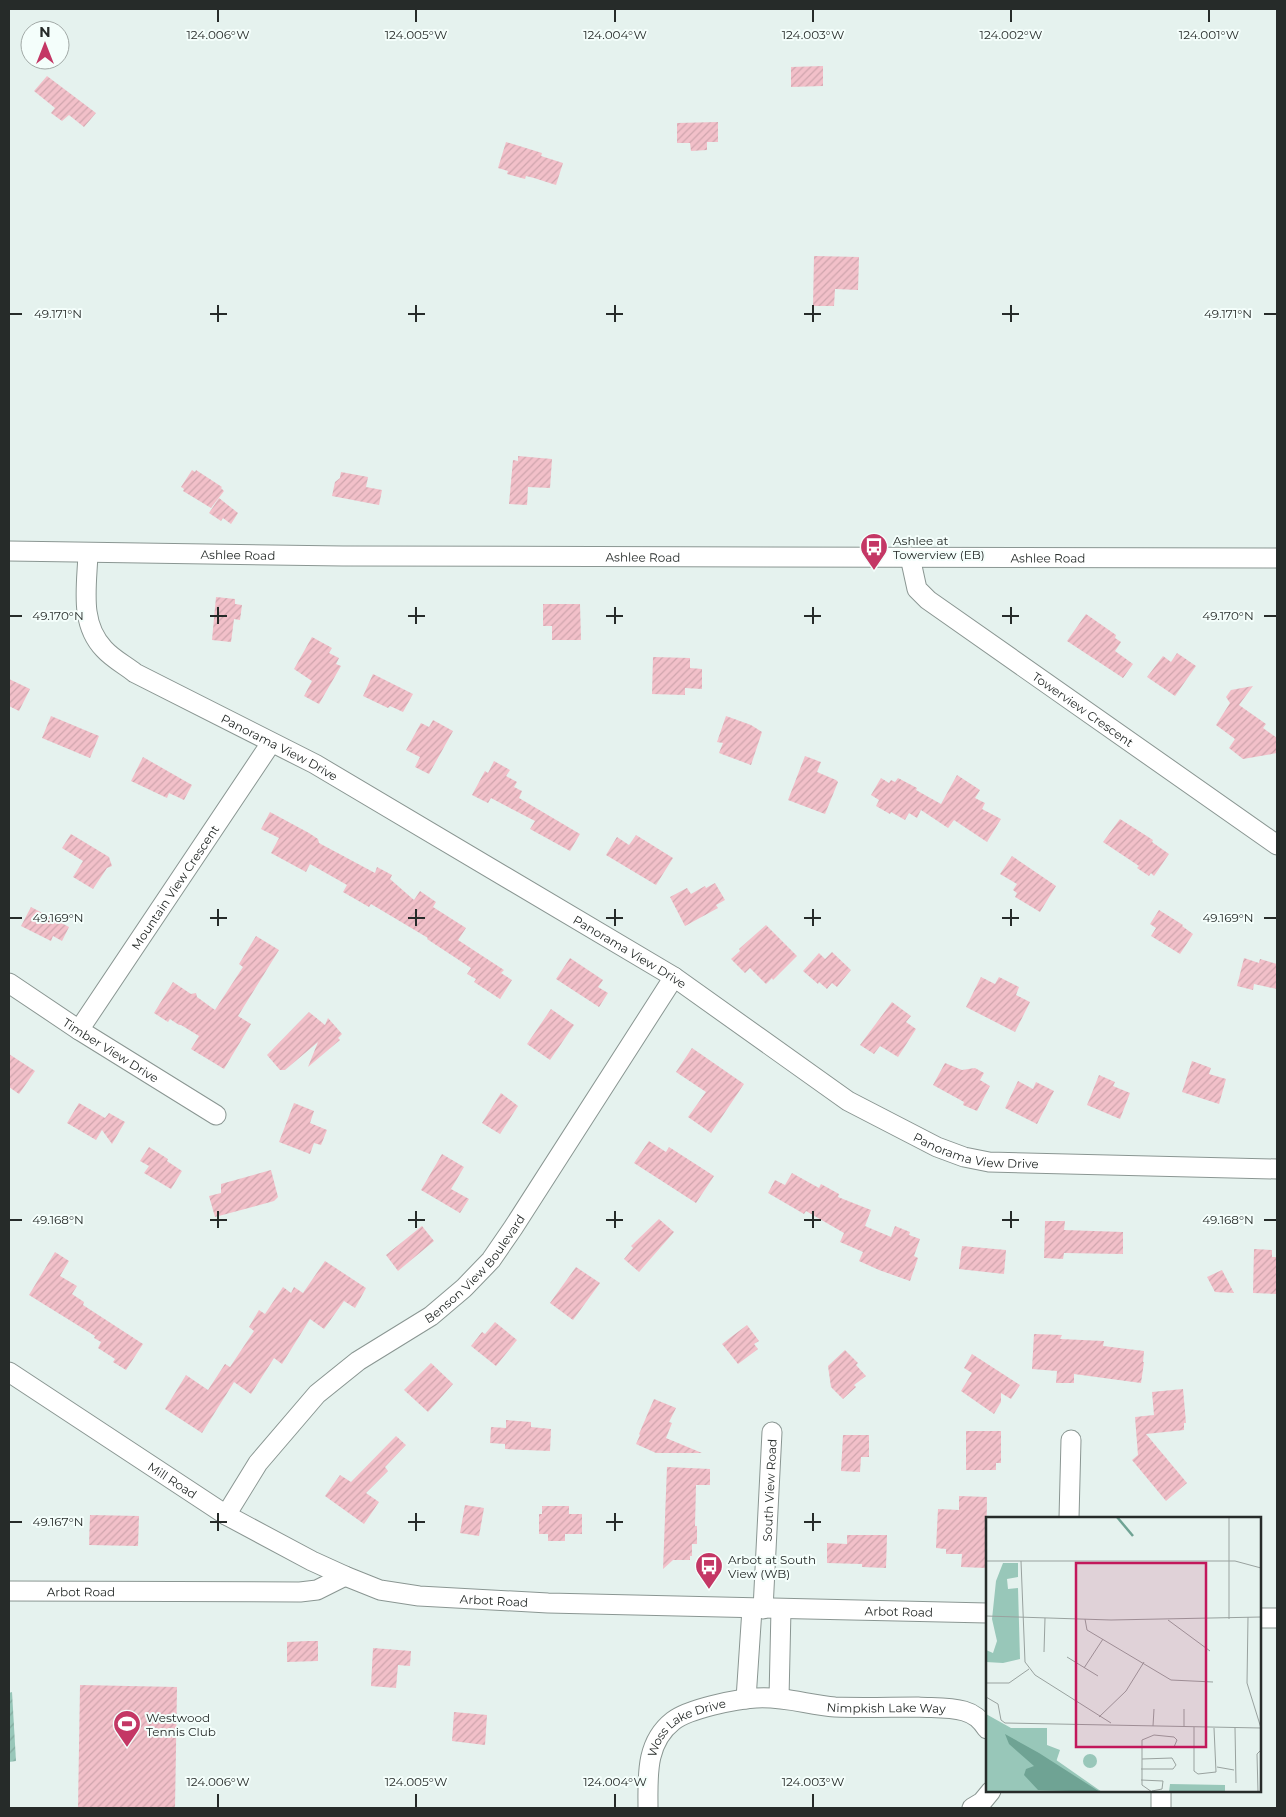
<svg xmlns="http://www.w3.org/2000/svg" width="1286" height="1817" viewBox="0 0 1286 1817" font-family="Montserrat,sans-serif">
<defs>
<pattern id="garden-furrows" width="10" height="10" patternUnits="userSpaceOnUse" patternTransform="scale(1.25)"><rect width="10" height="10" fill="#98c7b9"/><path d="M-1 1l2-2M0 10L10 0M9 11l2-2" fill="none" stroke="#83ab9f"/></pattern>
<pattern id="building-hatch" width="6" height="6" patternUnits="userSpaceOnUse" patternTransform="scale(1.25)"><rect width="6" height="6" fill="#f2c0c9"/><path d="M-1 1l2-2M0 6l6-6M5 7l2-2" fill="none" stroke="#cfa5ad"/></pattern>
</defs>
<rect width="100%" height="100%" fill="#e5f2ee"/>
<path fill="url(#garden-furrows)" d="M12,1692L16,1761L9,1762V1693Z"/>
<g fill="url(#building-hatch)">
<path d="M823,66V86L791,87V67Z"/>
<path d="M47,76L96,113L84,127L69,115L62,121L51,113L55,108L34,91Z"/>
<path d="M718,122V142H707V150L691,151L690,143H677V123Z"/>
<path d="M506,142L542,153L541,156L563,163L556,185L534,178L526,176L525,179L507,174L508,171L498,168Z"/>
<path d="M814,256L859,257L858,290L835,289L834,306H813Z"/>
<path d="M518,456L552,459L550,488L528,487L527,505L509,504L513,460L518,461Z"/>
<path d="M192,470L195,472L196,470L222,487L221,488L224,491L211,508L183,491L184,489L181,487Z"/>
<path d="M341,472L368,477L366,487L382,490L379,505L332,496L335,482L340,478Z"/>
<path d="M219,498L238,513L231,524L223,518L221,521L209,513Z"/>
<path d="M216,597L235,599V604L242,605L240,620L234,619L231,642L212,640Z"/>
<path d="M543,604H580L581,640H552V626H543Z"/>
<path d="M1086,614L1116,635L1115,638L1121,642L1115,651L1133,664L1123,678L1067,641Z"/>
<path d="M312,637L332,648L329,653L339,658L336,664L341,666L319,704L304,696L312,681L294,669Z"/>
<path d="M1177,653L1196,666L1175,696L1147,677L1163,656L1171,662Z"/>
<path d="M653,657L690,658V668L702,669V689L685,688V695L652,694Z"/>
<path d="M373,674L413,694L403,712L390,706L388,708L363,696Z"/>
<path d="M9,679L30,689L19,711L9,706Z"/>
<path d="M1253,686L1239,705L1266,724L1263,728L1277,738V753L1243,759L1229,748L1235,739L1216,725L1230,703L1226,697L1231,690Z"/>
<path d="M51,716L99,736L90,758L42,738Z"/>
<path d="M726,716L751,725L762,732L751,765L719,753L723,743L717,742Z"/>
<path d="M433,720L453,731L429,774L415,767L420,757L406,750L421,723L429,727Z"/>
<path d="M805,756L821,762L817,772L836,780L838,782L825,814L788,800Z"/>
<path d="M143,757L192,785L184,800L169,793L167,798L131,781Z"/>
<path d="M494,761L510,770L506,776L517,782L514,787L522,791L519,798L580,834L570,851L530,829L535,821L491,798L488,803L472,795L485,771L488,773Z"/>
<path d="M957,775L980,790L975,798L985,803L982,809L1001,819L987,842L954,820L948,828L921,810L917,818L909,813L905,820L891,812L890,814L876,806L879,800L871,795L881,778L889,783L891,780L895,782L898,778L917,788L916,790L941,804Z"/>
<path d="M270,812L309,833L318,839L319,843L375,873L377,867L392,875L390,879L414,900L420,891L436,902L433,907L466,928L458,940L504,970L501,973L512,980L500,999L474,982L476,979L467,974L471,968L427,939L428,938L371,904L369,907L343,892L347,885L310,864L306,872L271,853L279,838L261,829Z"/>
<path d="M1120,819L1153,840L1152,842L1169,854L1154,876L1151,873L1149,876L1137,868L1139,866L1103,842Z"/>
<path d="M71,834L109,857L112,866L107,868L93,889L73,877L83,861L62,848Z"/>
<path d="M636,835L673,858L656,885L606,855L617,837L629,845Z"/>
<path d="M1012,856L1056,886L1040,912L1015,897L1017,893L1013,890L1017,884L1000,874Z"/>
<path d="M715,883L725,900L716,905L718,908L685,926L670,897L687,888L691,894L705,886L706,888Z"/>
<path d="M31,907L69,927L62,941L53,936L51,941L21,926Z"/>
<path d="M1159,910L1183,925L1182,926L1193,934L1180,954L1151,936L1156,928L1150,924Z"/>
<path d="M766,925L797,956L773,980L772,978L766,984L750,968L745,973L731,959L740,951L739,949Z"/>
<path d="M256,936L279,950L238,1016L251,1024L224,1069L191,1049L199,1036L181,1025H179L170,1019L168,1022L154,1013L173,982L191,994L196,993L197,997L215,1010L243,967L239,964Z"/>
<path d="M832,952L851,970L837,987L832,983L827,989L819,982L818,984L803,971L819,953L825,959Z"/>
<path d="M570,958L603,980L598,987L608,993L599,1007L556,979Z"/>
<path d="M1244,958L1259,963L1260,959L1277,964V989L1254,984L1253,990L1237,986Z"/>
<path d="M981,977L995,984L999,977L1019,987L1016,995L1030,1002L1015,1032L966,1007Z"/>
<path d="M892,1002L911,1016L906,1022L916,1029L898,1057L880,1046L874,1054L860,1045Z"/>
<path d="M551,1009L574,1025L550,1060L527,1044Z"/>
<path d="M309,1012L325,1025L328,1018L342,1034L338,1038L340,1040L308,1067L318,1042L285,1070H280L267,1055Z"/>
<path d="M692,1048L744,1084L711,1133L688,1117L706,1092L676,1072Z"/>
<path d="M9,1054L35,1071L19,1094L9,1087Z"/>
<path d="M1192,1061L1211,1068L1209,1074L1226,1079L1219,1104L1182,1092Z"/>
<path d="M945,1063L962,1070L975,1068L984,1073L980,1080L990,1086L977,1111L963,1105L964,1102L933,1085Z"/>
<path d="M1099,1075L1115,1082L1113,1086L1130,1093L1120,1119L1087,1105Z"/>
<path d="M1018,1081L1033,1089L1036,1082L1054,1091L1037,1124L1005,1108Z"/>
<path d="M501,1093L518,1106L500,1134L482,1123Z"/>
<path d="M79,1103L105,1118L109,1113L125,1122L112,1144L102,1130L96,1140L67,1123Z"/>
<path d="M294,1103L314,1111L310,1123L327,1130L321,1145L314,1143L310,1154L279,1142Z"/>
<path d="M649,1141L666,1152L669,1147L714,1176L696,1203L634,1163Z"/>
<path d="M149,1147L168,1159L167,1161L182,1171L171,1189L144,1173L149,1166L140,1161Z"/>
<path d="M442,1154L464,1167L451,1189L469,1199L460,1213L421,1190Z"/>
<path d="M271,1170L278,1197L274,1201L215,1217L209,1196L221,1193V1184Z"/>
<path d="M792,1173L819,1188L821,1184L839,1194L838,1197L871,1210L865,1226L891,1237L895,1226L910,1232L909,1235L920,1239L914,1256L918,1258L910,1281L879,1270L859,1261L863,1252L840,1242L844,1233L806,1211L804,1214L768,1193L775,1180L785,1185Z"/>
<path d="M659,1219L674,1232L639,1272L624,1259L633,1248L631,1246Z"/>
<path d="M1045,1221H1065L1064,1230L1123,1232V1254L1064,1253L1063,1259L1044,1258Z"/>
<path d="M422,1226L434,1241L398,1271L386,1255Z"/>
<path d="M962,1246L1006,1250L1004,1274L959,1269Z"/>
<path d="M1254,1249L1272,1250V1257H1277V1294L1253,1293Z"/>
<path d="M55,1252L69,1261L60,1276L77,1286L72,1294L84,1302L83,1305L143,1344L126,1370L113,1362L115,1359L98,1348L101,1342L94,1338L95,1336L29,1295Z"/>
<path d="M325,1261L366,1288L355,1308L344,1301L324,1329L310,1319L282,1364L274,1358L251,1394L234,1382L202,1433L165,1409L186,1375L208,1390L225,1364L230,1367L254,1331L249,1327L259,1310L265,1314L283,1287L291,1293L294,1287L303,1293Z"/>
<path d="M576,1267L600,1283L573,1320L550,1303Z"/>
<path d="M1222,1270L1234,1293L1215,1292L1207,1277Z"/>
<path d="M495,1322L517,1340L496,1366L471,1346L482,1332L485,1334Z"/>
<path d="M747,1325L759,1341L754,1344L758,1349L738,1364L722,1344Z"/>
<path d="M1034,1334L1062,1335L1060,1339L1104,1341L1103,1346L1144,1351L1143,1362H1144L1141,1383L1074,1374V1383H1056L1057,1371L1032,1369Z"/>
<path d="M845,1350L858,1363L856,1365L866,1376L854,1385L856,1387L843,1399L831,1387L828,1366Z"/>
<path d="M972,1354L1020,1385L1011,1399L1001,1393V1402L994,1414L961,1391L972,1373L964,1368Z"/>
<path d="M431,1363L453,1384L428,1412L404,1390Z"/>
<path d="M1183,1389L1186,1423H1184V1430L1146,1434L1187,1483L1166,1501L1132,1460L1138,1455L1135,1417L1154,1415L1152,1392Z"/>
<path d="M654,1399L676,1408L669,1422L672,1423L666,1438L702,1453H656L636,1444L640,1435L639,1434Z"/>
<path d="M506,1420L531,1422V1427L551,1429L550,1451L505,1449V1444L490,1443L491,1427L506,1428Z"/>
<path d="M966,1431H1001V1463H996V1470H966Z"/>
<path d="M843,1435H869V1457H861L860,1472L841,1471Z"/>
<path d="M396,1436L406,1445L385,1467L388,1471L366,1493L379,1502L364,1524L325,1496L340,1475L351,1482Z"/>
<path d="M667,1467L710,1469V1485H696L695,1526H697V1544H692V1556H690V1560H673L663,1569Z"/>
<path d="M959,1496L987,1497L986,1568L961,1567L962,1554H946V1549L936,1548L938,1509L959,1510Z"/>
<path d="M465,1505L484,1508L479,1536L460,1533Z"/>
<path d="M542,1506H569V1514H582V1534H565V1541H548V1534H539V1514H542Z"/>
<path d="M90,1515L139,1516L138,1546L89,1545Z"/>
<path d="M847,1535H887L886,1568L862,1567V1564L827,1563V1543L847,1544Z"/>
<path d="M308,1641H318V1661L287,1662V1642Z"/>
<path d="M373,1648L411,1651L410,1666L398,1665L396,1688L371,1686Z"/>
<path d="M80,1685L177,1687L175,1808H78Z"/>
<path d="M454,1712L487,1715L485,1745L452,1741Z"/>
</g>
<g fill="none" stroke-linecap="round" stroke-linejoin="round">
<defs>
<g id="minor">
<path id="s1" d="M9,551L343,556L1277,558"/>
<path id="s2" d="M88,553C87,586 79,623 104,649C113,659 125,665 135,673L315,764L674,977L848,1101L937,1147L964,1157L989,1162L1277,1169"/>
<path id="s3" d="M910,557L917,589L928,600L1277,845"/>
<path id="s4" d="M9,983L79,1030L216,1115"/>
<path id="s5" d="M79,1030L271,743"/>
<path id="s6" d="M9,1372L226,1515L312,1561L345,1576L380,1590L419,1596L548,1603L987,1613"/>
<path id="s7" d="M226,1515L258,1463L317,1394L358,1361L431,1316L464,1288L491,1260L513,1228L674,977"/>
<path d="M1069,1518L1071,1440"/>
<path id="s8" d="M9,1591L300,1592L317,1590L345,1576"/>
<path id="s9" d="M763,1609L772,1432"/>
<path d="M1260,1618H1277"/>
<path d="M779,1698L781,1609"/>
<path d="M746,1699L752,1609"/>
<path d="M1161,1791V1808"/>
<path id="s10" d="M648,1808C648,1777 645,1743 673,1721C688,1709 736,1699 756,1698C783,1696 809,1705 835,1707C863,1708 891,1707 918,1707C933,1708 950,1707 964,1711C975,1714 981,1720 987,1729"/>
<path d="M972,1808L982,1802L991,1791"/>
</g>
</defs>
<use href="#minor" stroke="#8a9692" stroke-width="21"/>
<use href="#minor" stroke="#fff" stroke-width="19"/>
</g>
<path fill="none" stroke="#262b29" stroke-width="2" d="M218,10V22M416,10V22M615,10V22M813,10V22M1011,10V22M1209,10V22M218,305V322M416,305V322M615,305V322M813,305V322M1011,305V322M10,314H22M210,314H227M408,314H425M606,314H623M804,314H821M1002,314H1019M1264,314H1276M218,607V624M416,607V624M615,607V624M813,607V624M1011,607V624M10,616H22M210,616H227M408,616H425M606,616H623M804,616H821M1002,616H1019M1264,616H1276M218,909V926M416,909V926M615,909V926M813,909V926M1011,909V926M10,918H22M210,918H227M408,918H425M606,918H623M804,918H821M1002,918H1019M1264,918H1276M218,1211V1228M416,1211V1228M615,1211V1228M813,1211V1228M1011,1211V1228M10,1220H22M210,1220H227M408,1220H425M606,1220H623M804,1220H821M1002,1220H1019M1264,1220H1276M218,1513V1531M416,1513V1531M615,1513V1531M813,1513V1531M10,1522H22M210,1522H227M408,1522H425M606,1522H623M804,1522H821M218,1794V1807M416,1794V1807M615,1794V1807M813,1794V1807"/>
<defs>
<symbol id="bus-pin" viewBox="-11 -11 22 30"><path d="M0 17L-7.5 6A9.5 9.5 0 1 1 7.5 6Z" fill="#c43765" stroke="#f4fefb"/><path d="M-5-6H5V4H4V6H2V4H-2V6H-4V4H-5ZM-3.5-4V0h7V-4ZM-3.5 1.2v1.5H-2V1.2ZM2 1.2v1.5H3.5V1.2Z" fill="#fff"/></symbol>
<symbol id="stadium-pin" viewBox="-11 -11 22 30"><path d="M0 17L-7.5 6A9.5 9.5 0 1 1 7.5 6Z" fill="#c43765" stroke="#f4fefb"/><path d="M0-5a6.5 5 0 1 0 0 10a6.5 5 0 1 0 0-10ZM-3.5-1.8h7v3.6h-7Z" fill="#fff"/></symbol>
</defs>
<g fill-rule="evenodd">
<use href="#bus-pin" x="858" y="531" width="32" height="43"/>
<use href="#bus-pin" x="693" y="1550" width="32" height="43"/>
<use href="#stadium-pin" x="111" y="1708" width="32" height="43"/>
</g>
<g text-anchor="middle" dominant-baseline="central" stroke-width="4" stroke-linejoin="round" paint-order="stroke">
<g font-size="12" fill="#262b29" stroke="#f4fefb" text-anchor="start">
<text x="893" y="540">Ashlee at<tspan x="893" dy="14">Towerview (EB)</tspan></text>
<text x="728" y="1559">Arbot at South<tspan x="728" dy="14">View (WB)</tspan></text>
<text x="146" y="1717">Westwood<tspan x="146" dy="14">Tennis Club</tspan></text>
</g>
<g font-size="12" fill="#262b29" stroke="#f4fefb">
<text stroke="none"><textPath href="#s1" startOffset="229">Ashlee Road</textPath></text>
<text stroke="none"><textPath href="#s1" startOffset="634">Ashlee Road</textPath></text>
<text stroke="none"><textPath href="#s1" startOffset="1039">Ashlee Road</textPath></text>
<text stroke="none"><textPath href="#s3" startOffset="238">Towerview Crescent</textPath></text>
<text stroke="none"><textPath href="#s2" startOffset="302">Panorama View Drive</textPath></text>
<text stroke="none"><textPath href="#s5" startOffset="172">Mountain View Crescent</textPath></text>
<text stroke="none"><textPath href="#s2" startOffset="708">Panorama View Drive</textPath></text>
<text stroke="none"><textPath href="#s4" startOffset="122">Timber View Drive</textPath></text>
<text stroke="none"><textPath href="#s2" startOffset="1112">Panorama View Drive</textPath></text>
<text stroke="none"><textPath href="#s7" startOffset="355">Benson View Boulevard</textPath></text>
<text stroke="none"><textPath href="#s6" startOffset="196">Mill Road</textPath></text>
<text stroke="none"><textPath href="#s9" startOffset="119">South View Road</textPath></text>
<text stroke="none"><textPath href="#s8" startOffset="72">Arbot Road</textPath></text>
<text stroke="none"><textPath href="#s6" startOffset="546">Arbot Road</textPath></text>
<text stroke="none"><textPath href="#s6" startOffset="951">Arbot Road</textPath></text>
<text stroke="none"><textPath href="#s10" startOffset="312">Nimpkish Lake Way</textPath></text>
<text stroke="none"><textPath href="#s10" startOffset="101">Woss Lake Drive</textPath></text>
</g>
</g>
<g transform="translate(986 1517)">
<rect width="275" height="275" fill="#e5f2ee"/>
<path d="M17,46H32V60L21,62L22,72L32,71L34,142L17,146L0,145V133L7,136L11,124L6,102L10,64ZM0,197L25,211H61V228L74,233L69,248L0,275Z" fill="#98c7b9"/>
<path d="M0,206H9L21,217L63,238L116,275H0ZM184,267L239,268V275H183Z" fill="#98c7b9"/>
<path d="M97 244a7 7 0 1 1 14 0a7 7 0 1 1-14 0Z" fill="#98c7b9"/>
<path d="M19,217L53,236L114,275L52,273L38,258L40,252L48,249L23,227Z" fill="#6fa394"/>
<path fill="none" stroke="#6fa394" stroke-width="2.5" d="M131,0L147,19"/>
<path fill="none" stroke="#99a29f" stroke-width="1" d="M0,44H249L275,51M35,44L39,145L49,158L125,206M0,99L125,103L275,100M262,100L261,166L275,211M99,102L101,113L185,163L227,165M243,102V0M182,103L224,134M58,135L59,101M81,140L112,159M98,151L117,122M0,166H23L43,152M0,180L12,187L15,203L19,206L275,211M113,200L140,174L158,145M167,209L168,192M198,210V192M208,210V254L212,257L230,255L228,211M249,211L250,266M156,230H188L191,223L188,220L168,218L156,223V268L166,275M231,250L248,253M155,252H187L190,248L186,241L156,242M155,263L177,264L176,272L166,274M272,275L271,237L275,233"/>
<path fill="#c2185b" fill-opacity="0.15" stroke="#c2185b" stroke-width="2.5" d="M90,46H220V230H90Z"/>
<rect width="275" height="275" fill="none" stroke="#262b29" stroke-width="2.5"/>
</g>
<g font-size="12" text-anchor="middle" fill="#262b29" stroke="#f4fefb" stroke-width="4" stroke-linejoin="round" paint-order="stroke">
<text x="218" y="39">124.006°W</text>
<text x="416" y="39">124.005°W</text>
<text x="615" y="39">124.004°W</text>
<text x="813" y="39">124.003°W</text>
<text x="1011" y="39">124.002°W</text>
<text x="1209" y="39">124.001°W</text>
<text x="58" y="318">49.171°N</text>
<text x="1228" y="318">49.171°N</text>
<text x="58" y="620">49.170°N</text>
<text x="1228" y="620">49.170°N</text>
<text x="58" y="922">49.169°N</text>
<text x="1228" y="922">49.169°N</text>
<text x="58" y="1224">49.168°N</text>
<text x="1228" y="1224">49.168°N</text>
<text x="58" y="1526">49.167°N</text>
<text x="218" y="1786">124.006°W</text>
<text x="416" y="1786">124.005°W</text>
<text x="615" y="1786">124.004°W</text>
<text x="813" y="1786">124.003°W</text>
</g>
<rect width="1286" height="1817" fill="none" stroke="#262b29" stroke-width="20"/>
<g transform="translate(45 45)"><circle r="24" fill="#f4fefb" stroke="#a2aaa7"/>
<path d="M0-4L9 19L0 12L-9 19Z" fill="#c43765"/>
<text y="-8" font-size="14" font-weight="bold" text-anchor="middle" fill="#262b29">N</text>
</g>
</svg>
